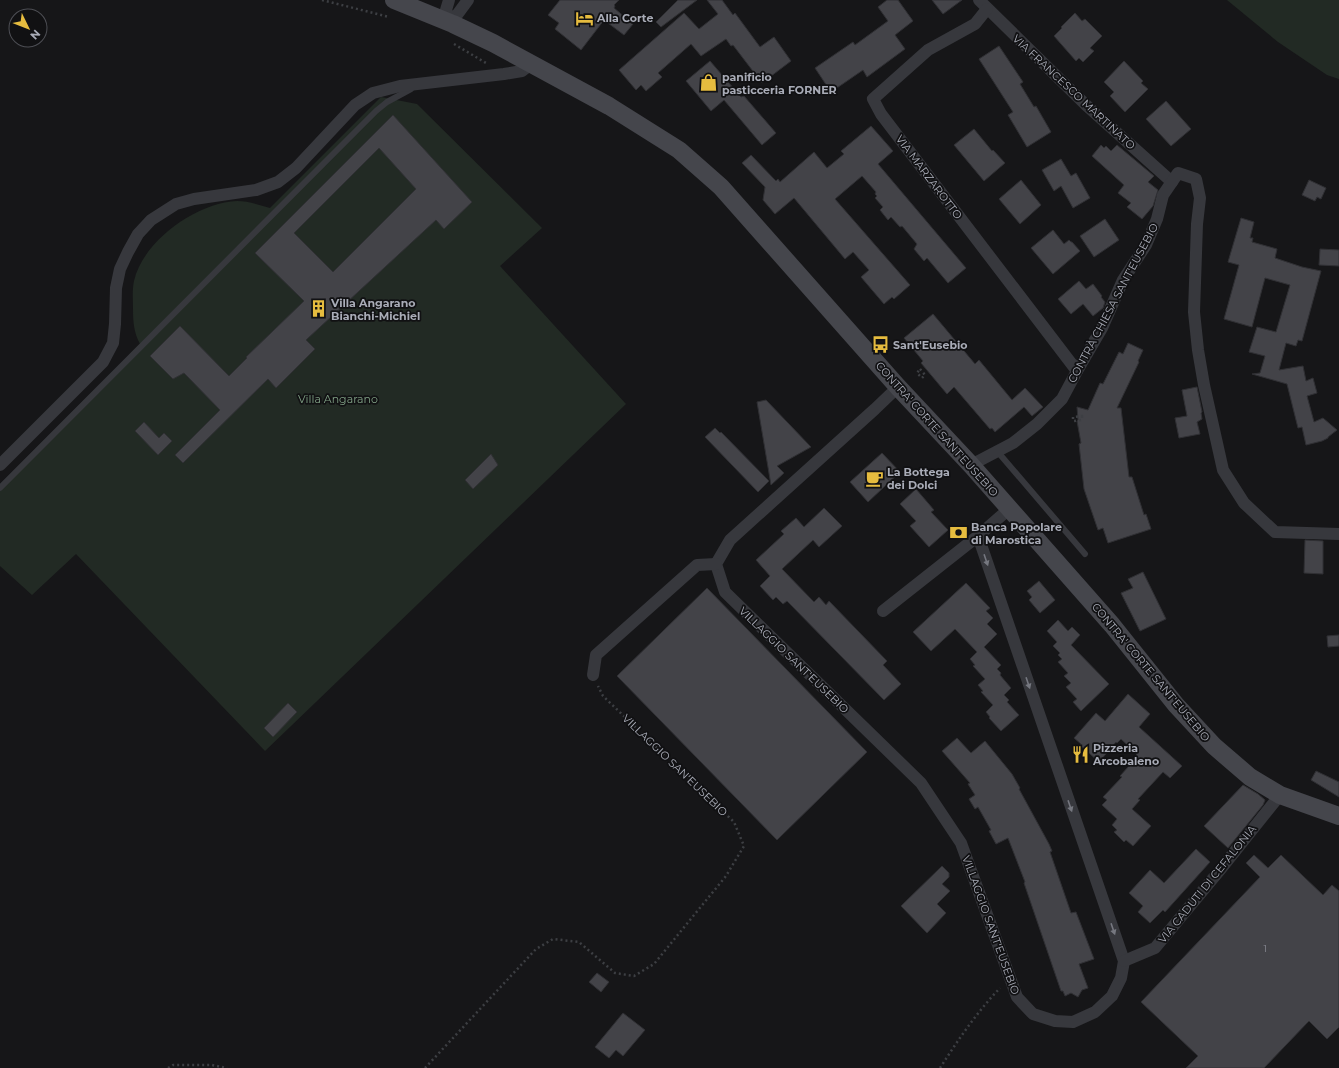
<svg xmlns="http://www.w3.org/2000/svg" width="1339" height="1068" viewBox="0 0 1339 1068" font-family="Montserrat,sans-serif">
<rect width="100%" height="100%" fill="#161618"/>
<g fill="#222a24">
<path d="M1227,0H1339V79L1327,75L1278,42Z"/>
<path d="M381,97L417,104L542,228L500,266L626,404L265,751L76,554L32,595L0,566V484L140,344C134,333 133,322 133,309C133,300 132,290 134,281C143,241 196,203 237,201C248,201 259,205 270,208Z"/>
</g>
<g fill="#434348" stroke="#303034" fill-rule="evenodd">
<path d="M560,0H619L614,5L615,6L614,8L633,24L624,35L604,20L581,50L555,29L559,23L548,15Z"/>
<path d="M678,0H697L661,27L656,22Z"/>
<path d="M707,0H722L733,15L735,13L760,47L774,37L791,61L762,83L733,45L731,46L726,39L701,56L691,44L658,73L662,77L646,91L641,85L636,90L619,70L684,13L699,29L718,14Z"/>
<path d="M887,0H898L913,21L895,35L905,49L867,77L863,70L831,92L815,68L853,42L855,45L888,21L878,7Z"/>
<path d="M932,0H962L943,14Z"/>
<path d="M1075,13L1082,21L1085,19L1102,36L1090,48L1094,51L1083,62L1079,58L1076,61L1054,36L1062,28L1061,27Z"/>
<path d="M999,46L1023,82L1020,84L1034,107L1036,106L1051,132L1027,147L1008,115L1013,112L979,59Z"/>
<path d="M710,61L741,97L744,96L776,133L762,145L724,100L711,111L686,81Z"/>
<path d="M1124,61L1143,81L1141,83L1148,89L1125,112L1110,96L1114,92L1104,82Z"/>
<path d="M1166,101L1191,129L1171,146L1146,119Z"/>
<path d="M393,115L472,202L444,229L436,220L306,340L315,349L276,388L268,379L183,463L175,455L220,410L184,373L173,379L150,356L180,326L229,376L247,358L246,357L274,330L304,301L255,253ZM379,148L416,189L333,272L294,233Z"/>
<path d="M871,126L893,151L878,164L966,268L948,283L927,258L924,261L914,249L917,244L902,226L900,227L891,217L888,220L880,210L883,207L875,198L877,196L875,194L876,192L862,176L835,199L910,285L894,299L892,297L884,304L861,277L869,270L853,252L845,259L794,198L775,214L763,200L765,187L742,163L751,155L776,181L778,179L780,182L814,152L827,168L844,154L841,151Z"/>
<path d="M974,129L992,151L993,150L1005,163L984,181L954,145Z"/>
<path d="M1101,145L1104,148L1106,146L1111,151L1117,145L1154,176L1148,182L1158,190L1153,206L1142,219L1127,207L1131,203L1118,193L1124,185L1092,156Z"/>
<path d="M1061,159L1071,176L1076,173L1090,198L1073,208L1061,186L1054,191L1042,170Z"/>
<path d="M1021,180L1041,205L1020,224L999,199Z"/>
<path d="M1309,180L1326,188L1321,199L1317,197L1315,201L1302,195Z"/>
<path d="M1241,218L1254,222L1250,238H1253L1252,242L1277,249L1275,258L1302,267L1321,271L1302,341L1298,340L1296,346L1286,343L1279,370L1303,366L1306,381L1313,378L1317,393L1307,396L1314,422L1323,418L1337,430L1328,437V438L1322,441L1306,445L1302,427L1298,428L1287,384L1252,374L1260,373L1265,356L1249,352L1257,327L1276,332L1290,285L1265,278L1252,327L1224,319L1239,265L1228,262Z"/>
<path d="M1105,219L1119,240L1094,257L1080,236Z"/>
<path d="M1053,230L1064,244L1069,240L1071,242H1072L1080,251L1053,274L1031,248Z"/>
<path d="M1320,249L1339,250V266L1319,265Z"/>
<path d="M1079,281L1086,289L1093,284L1102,296L1101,297L1105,302L1103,308L1093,316L1083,304L1071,314L1058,299Z"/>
<path d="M933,314L975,364L979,360L1012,400L1025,388L1043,407L1032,416L1024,407L995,432L992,428L990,429L954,387L947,394L921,363L923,361L904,338Z"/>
<path d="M1128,343L1143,350L1138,361L1139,362L1117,408H1121L1129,477H1132L1144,515L1146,514L1151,529L1108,543L1103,528L1098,530L1084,489L1079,444L1081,443L1077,421L1078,420L1077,407L1088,410L1100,383L1103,384L1119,352L1123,354Z"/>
<path d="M1197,387L1202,412L1201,413L1202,419L1197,422L1200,434L1179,438L1175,418L1187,416L1182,390Z"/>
<path d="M766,400L811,447L777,466L784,473L771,485L757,402Z"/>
<path d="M144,422L159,438L164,433L172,441L158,455L135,431Z"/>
<path d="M715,428L720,433L721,432L769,481L758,492L705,437Z"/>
<path d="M882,453L900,472L868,502L850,482Z"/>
<path d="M491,454L498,465L473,489L465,480Z"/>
<path d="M916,489L934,510L931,512L948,530L929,547L910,526L916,521L900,504Z"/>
<path d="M824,508L842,526L819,547L813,540L782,569L814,602L819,597L826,605L829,601L887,661L883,665L901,684L884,700L787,601L783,604L776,597L773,600L760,586L770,576L756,560L784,534L781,531L796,518L804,527Z"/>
<path d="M1305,540L1323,541V574L1304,573Z"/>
<path d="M1143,572L1166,619L1140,631L1121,593L1133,588L1128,579Z"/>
<path d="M1039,581L1055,600L1040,613L1029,600L1032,597L1027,591Z"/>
<path d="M966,583L990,608L986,611L993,618L987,624L997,634L984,647L1001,665L997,669L1001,673L1000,675L1011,688L1004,695L1009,700L1007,702L1019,715L1001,731L989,718L990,717L986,712L993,705L981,692L983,691L978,685L985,679L973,666L975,665L970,659L977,652L955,629L931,651L913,632Z"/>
<path d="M707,588L867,752L777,840L617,676Z"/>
<path d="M1058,620L1068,631L1072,627L1080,635L1071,645L1109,684L1081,711L1073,702L1077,699L1066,687L1071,683L1064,676L1068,673L1058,662L1062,659L1058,655L1060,653L1053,646L1057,642L1047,631Z"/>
<path d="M1339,635V646L1328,647L1327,636Z"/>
<path d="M1128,694L1150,714L1139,727L1182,766L1170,778L1163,772L1138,799L1140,800L1132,809L1151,826L1133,846L1126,840L1124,842L1114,832L1117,830L1112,825L1117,819L1102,805L1107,800L1103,797L1122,777L1120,776L1137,757L1136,755L1137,754L1121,739L1117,743L1116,742L1099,762L1089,753H1085L1083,748L1080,745L1081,744L1074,738L1096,713L1105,721Z"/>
<path d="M288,703L297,712L273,737L264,728Z"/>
<path d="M957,738L971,753L985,741L1012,774L1020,788L1019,789L1049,844L1052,851L1050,852L1071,913L1076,912L1094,959L1079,964L1088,988L1082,990L1078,997L1071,993L1065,996L1063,991H1061L1024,883L1025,882L1008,838L996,844L989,831L991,830L978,807L975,809L969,799L975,795L968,784L970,783L942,751Z"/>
<path d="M1316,771L1339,782V797L1311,780Z"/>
<path d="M1243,785L1258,794L1265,800L1263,805L1228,848L1204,826Z"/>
<path d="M1196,849L1210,862L1165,912L1163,910L1150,923L1138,912L1143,906L1129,893L1150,870L1164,883Z"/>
<path d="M1254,855L1268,868L1281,855L1323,895L1332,885L1339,891V1027L1327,1039L1309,1021L1264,1068H1186L1198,1056L1141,1002L1260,877L1246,863Z"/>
<path d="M942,866L949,873V877L942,884L950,891L937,904L946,913L927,933L901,906Z"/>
<path d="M597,973L609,982L601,992L589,982Z"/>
<path d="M623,1013L645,1030L623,1056L616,1050L609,1058L595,1047Z"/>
</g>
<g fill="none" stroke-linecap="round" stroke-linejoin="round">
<g stroke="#3d3f43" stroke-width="2.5" stroke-dasharray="2 3" stroke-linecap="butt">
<path d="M322,0L389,17"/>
<path d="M454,44L486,63"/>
<path d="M920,369L925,375L922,378L917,373Z"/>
<path d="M1082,416V420L1073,421V417Z"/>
<path d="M168,1068L173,1065H212L227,1068"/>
<path d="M425,1068L536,949L553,939L579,942L615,973L634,976L654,964L726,876L744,846L734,822L603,696L598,686"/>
<path d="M940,1068C958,1040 977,1012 1000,988"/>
</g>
<g stroke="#37383d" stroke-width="6">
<path d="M997,451L1085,554"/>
<path d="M0,488L376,111L387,102L411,89"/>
</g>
<g stroke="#37383d" stroke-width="12">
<path d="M449,0L446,10L451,23L468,0"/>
<path d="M979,0L1086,105L1172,182"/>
<path d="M987,9L975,24L928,50L873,99L881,114L1077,371"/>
<path d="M898,387L875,409L730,540L716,564L725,592L921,783L961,843L1017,997L1033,1014L1055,1021L1073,1022L1095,1012L1112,996L1121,978L1124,961L978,536L1009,509"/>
<path d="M0,465L103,362L113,343L115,324L116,288L120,269L128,252L138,234L151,220L176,204L194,199L256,190L278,182L296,168L355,105L373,93L400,86L504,74L522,71L531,64"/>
<path d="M971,465L1013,443L1037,424L1062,399L1077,371L1102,328L1123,280L1146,245L1157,219L1163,195L1178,173L1196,179L1200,198L1197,224L1194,312L1198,350L1204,385L1223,470L1244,503L1275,532L1339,534"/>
<path d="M883,611L978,536"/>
<path d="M593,675L596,655L697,565L716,564"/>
<path d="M1124,961L1155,948L1220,870L1280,795"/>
</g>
<path stroke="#45464c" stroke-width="18" d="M394,0L453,24L493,43L609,106L679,150L721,187L898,387L971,465L1112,625L1176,705L1214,746L1250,777L1280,795L1339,816"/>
</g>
<defs><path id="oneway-solid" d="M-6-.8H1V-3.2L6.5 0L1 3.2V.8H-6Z"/></defs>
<g fill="#767880">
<use href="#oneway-solid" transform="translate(986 560) rotate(71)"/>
<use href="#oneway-solid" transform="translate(1028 683) rotate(71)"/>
<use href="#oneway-solid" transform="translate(1070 806) rotate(71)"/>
<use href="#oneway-solid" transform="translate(1113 929) rotate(71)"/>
</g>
<defs>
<symbol id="hotel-bare" viewBox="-9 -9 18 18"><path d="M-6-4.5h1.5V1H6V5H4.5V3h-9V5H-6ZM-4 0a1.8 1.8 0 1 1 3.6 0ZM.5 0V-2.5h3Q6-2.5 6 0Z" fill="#e6bc3f" stroke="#111113" stroke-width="2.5" paint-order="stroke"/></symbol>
<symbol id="shop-bare" viewBox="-9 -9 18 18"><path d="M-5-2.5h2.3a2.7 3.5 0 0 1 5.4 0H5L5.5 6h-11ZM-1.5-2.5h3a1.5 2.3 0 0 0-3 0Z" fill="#e6bc3f" stroke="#111113" stroke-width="2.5" paint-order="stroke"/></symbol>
<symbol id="building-bare" viewBox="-9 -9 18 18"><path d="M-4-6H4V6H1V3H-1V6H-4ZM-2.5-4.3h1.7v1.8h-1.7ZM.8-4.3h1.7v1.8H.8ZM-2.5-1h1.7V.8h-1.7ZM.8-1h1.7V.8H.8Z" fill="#e6bc3f" stroke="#111113" stroke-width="2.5" paint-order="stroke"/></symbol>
<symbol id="bus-bare" viewBox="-9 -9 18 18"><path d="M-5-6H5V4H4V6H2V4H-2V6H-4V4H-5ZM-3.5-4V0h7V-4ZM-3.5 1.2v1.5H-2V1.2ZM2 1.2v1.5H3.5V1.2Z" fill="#e6bc3f" stroke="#111113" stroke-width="2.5" paint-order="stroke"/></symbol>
<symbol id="cafe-bare" viewBox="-9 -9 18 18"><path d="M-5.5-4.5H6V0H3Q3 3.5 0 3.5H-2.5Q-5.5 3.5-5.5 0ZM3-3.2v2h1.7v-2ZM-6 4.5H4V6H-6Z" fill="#e6bc3f" stroke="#111113" stroke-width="2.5" paint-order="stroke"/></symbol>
<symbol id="bank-bare" viewBox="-9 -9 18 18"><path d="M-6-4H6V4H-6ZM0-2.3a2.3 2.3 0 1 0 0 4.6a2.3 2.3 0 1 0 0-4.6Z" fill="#e6bc3f" stroke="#111113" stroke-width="2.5" paint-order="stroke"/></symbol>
<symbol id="restaurant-bare" viewBox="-9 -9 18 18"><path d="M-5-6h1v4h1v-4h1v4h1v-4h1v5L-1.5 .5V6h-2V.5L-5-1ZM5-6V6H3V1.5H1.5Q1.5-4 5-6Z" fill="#e6bc3f" stroke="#111113" stroke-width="2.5" paint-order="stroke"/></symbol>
</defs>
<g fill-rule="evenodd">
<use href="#hotel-bare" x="572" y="6" width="25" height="25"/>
<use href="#shop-bare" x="696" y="70" width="25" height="25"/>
<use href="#building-bare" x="306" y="296" width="25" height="25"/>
<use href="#bus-bare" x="868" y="332" width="25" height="25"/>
<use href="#cafe-bare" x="862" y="466" width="25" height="25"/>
<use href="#bank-bare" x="946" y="520" width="25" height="25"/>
<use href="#restaurant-bare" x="1068" y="742" width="25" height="25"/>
</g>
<g text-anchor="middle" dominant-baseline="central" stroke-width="3.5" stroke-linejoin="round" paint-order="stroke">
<g font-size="9" fill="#90929b">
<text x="1265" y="948">1</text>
</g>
<g font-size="11" font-weight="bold" fill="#a9acb7" stroke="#111113" text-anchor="start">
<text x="597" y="18">Alla Corte</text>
<text x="722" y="77">panificio<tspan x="722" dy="13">pasticceria FORNER</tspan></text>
<text x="331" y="303">Villa Angarano<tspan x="331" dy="13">Bianchi-Michiel</tspan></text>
<text x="893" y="345">Sant'Eusebio</text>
<text x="887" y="472">La Bottega<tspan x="887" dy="13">dei Dolci</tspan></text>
<text x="971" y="527">Banca Popolare<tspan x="971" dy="13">di Marostica</tspan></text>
<text x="1093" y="748">Pizzeria<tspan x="1093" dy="13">Arcobaleno</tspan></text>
</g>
<g font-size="11" fill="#a9acb7" stroke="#111113">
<text transform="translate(1074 92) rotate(43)">VIA FRANCESCO MARTINATO</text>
<text transform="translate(929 177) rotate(53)">VIA MARZAROTTO</text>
<text transform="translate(1113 303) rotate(-62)">CONTRÀ CHIESA SANT'EUSEBIO</text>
<text transform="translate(937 429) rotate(48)">CONTRA' CORTE SANT'EUSEBIO</text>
<text transform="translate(794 660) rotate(44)">VILLAGGIO SANT'EUSEBIO</text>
<text transform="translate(1151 672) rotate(50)">CONTRA' CORTE SANT'EUSEBIO</text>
<text transform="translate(675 765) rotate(44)">VILLAGGIO SAN'EUSEBIO</text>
<text transform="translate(1207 884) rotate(-51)">VIA CADUTI DI CEFALONIA</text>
<text transform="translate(991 925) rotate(70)">VILLAGGIO SANT'EUSEBIO</text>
</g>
<g font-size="11" fill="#81a186" stroke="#111113">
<text x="338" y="399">Villa Angarano</text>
</g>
</g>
<g transform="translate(28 28) rotate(133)"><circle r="19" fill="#111113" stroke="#4e4f55"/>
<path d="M0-3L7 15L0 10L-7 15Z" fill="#e6bc3f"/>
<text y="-6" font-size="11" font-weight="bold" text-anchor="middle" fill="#a9acb7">N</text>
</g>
</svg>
